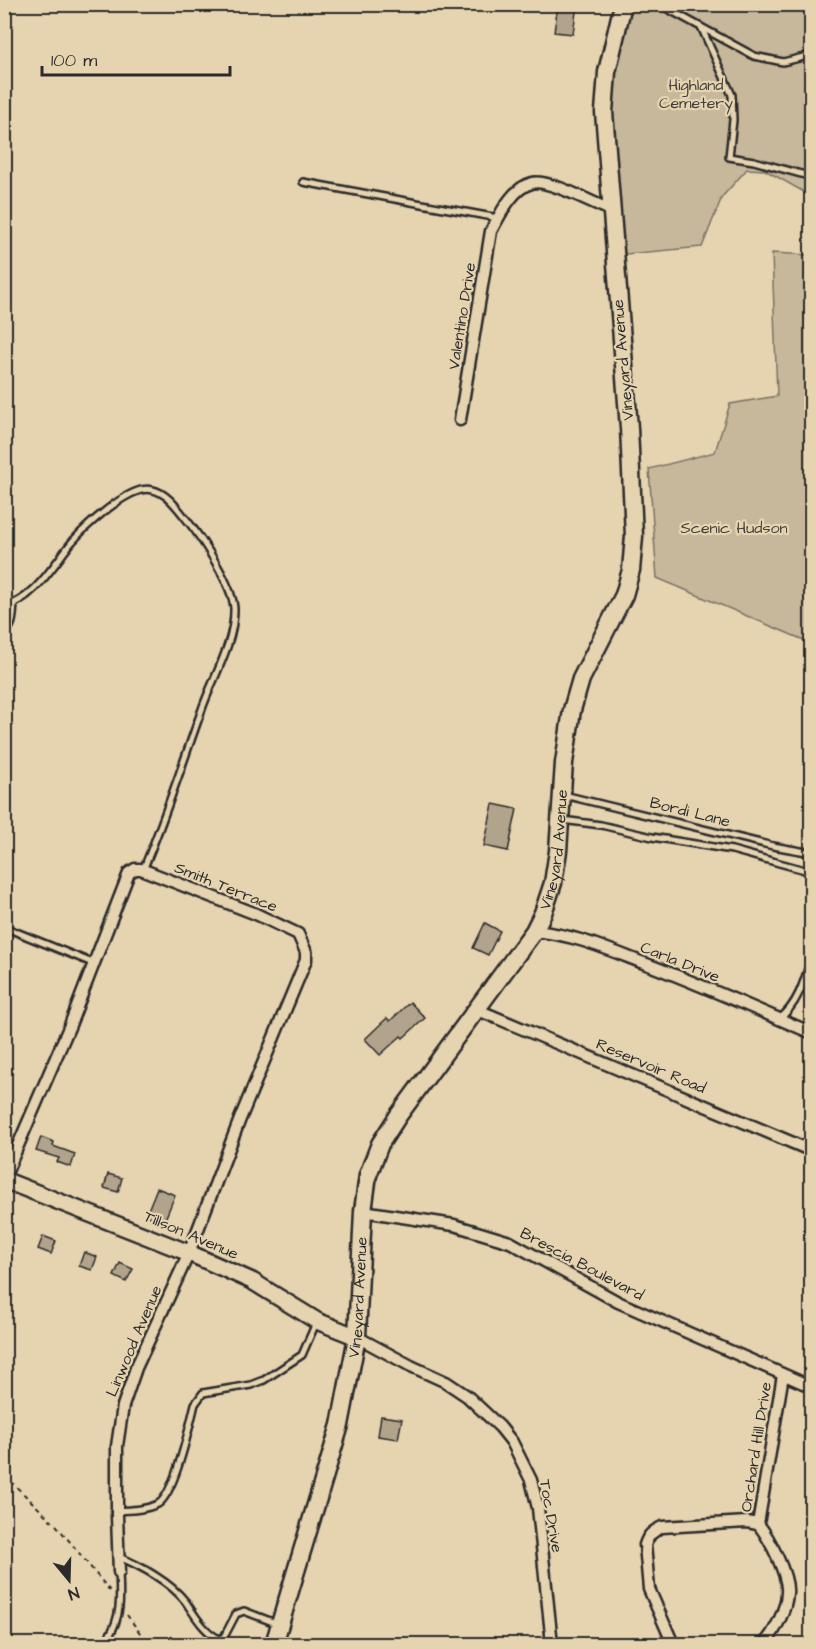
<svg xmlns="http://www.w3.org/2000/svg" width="816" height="1649" viewBox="0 0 816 1649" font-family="'Architects Daughter',sans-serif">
<rect width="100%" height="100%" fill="#e6d4b1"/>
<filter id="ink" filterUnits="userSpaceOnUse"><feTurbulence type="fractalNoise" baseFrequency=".0167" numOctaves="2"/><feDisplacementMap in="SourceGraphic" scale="12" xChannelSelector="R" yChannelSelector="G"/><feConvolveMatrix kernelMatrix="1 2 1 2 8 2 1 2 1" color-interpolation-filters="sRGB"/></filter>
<g filter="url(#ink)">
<g fill="#c7b89b" stroke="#797263" stroke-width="1.5">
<path d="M623,5H811V196L765,170L747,169L722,197L702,247L615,255L604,112Z"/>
<path d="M772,253L811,255V643L657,578L649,469L715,452L730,404L777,396Z"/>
</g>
<g fill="#b2a48c" stroke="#2b2b2b" stroke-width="1.5">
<path d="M558,4H577L573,34L554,32Z"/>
<path d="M493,804L517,809L508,851L484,846Z"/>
<path d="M485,923L500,931L488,955L473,948Z"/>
<path d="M410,1002L425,1018L403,1038L401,1036L380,1055L365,1039L387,1018L390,1021Z"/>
<path d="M41,1137L54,1142L53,1146L75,1154L71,1167L57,1162L59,1158L36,1151Z"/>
<path d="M108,1174L122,1178L118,1192L104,1188Z"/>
<path d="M157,1188L175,1195L164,1222L146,1215Z"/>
<path d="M43,1236L56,1241L51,1254L38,1249Z"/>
<path d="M84,1252L97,1257L92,1270L79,1266Z"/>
<path d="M120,1263L133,1269L126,1282L114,1276Z"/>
<path d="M381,1416L402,1419L398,1439L378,1436Z"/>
</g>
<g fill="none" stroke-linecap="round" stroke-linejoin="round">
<defs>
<g id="lane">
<path d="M655,4L668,9L754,56L783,62L812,55"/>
<path d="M702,29L732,95L733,120L729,157L754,161L812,177"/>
<path d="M303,182L498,218"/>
<path d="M4,607C35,599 53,565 72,542C87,525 119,496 141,490C162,485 176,506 187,520C202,539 232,584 234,608C235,643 212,679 201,712C182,765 165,818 143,870"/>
<path d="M4,633C14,627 13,614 14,604"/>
<path d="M564,795L773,846L812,853"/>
<path d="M562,820L601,825L652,837L732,850L812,872"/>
<path d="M4,927L95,964"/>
<path d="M779,1019C798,1005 805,979 812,956"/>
<path d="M117,1511C131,1510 145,1510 158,1504C175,1494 190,1424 195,1404L203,1393L251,1385L264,1380L302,1355L316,1323"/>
<path d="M119,1557C141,1566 170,1582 185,1601C195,1615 203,1631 219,1639L224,1637L236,1614L244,1611L278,1624"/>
<path d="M109,1636C122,1616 120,1595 119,1572"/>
</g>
<g id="street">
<path d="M460,420L491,231C500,215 512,188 532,183C547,178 594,204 611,210"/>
<path d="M534,931C575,935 602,947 641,962C698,983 755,1009 812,1033"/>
<path d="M478,1010L812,1151"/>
<path d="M4,1178L70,1025L129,873L135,869H141L256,914L298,934L306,952V960L240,1119L189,1253L136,1368L123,1406L117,1446V1516L119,1572"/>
<path d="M363,1211L454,1225L510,1242L618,1302L812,1387"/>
<path d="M357,1337L411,1366L446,1382L467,1396L500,1427L512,1442L531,1480L538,1508L552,1644"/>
<path d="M758,1524L783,1375"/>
<path d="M673,1644L649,1589L645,1545C648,1535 653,1531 662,1527L747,1522L758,1524C769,1537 789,1576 787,1593C786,1610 775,1632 764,1644"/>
</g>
<path id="secondary" d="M4,1180L189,1253L252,1281L317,1321L357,1337"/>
<g id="primary">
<path id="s1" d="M274,1644L340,1425L357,1337L363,1211L368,1175L380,1144L398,1116L534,931L543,913L553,883L558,851L564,763L572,710L581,679L624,595L631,570L634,536L629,428L604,112L607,72L623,4"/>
</g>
</defs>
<use href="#lane" stroke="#2b2b2b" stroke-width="10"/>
<use href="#street" stroke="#2b2b2b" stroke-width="15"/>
<use href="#secondary" stroke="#2b2b2b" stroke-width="20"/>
<use href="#primary" stroke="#2b2b2b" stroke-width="21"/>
<g stroke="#2b2b2b" stroke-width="2" stroke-dasharray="4.5 4.5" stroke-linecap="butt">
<path d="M4,1475L57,1526L110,1591"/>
<path d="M127,1615L148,1644"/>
</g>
<use href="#lane" stroke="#e6d4b1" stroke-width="5"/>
<use href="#street" stroke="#e6d4b1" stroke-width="10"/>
<use href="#secondary" stroke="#e6d4b1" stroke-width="15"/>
<use href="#primary" stroke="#e6d4b1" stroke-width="16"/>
</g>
</g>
<g text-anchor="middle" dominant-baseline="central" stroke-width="4.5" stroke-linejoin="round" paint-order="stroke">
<g font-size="16" fill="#42403c" stroke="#e6d4b1">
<text x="696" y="85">Highland<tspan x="696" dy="18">Cemetery</tspan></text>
<text x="734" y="528">Scenic Hudson</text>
</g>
<g font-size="16" fill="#2b2b2b" stroke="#e6d4b1">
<text transform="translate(462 316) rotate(-81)">Valentino Drive</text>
<text transform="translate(623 360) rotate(-95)">Vineyard Avenue</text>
<text transform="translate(690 812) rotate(14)">Bordi Lane</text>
<text stroke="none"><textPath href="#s1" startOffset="862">Vineyard Avenue</textPath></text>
<text transform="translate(226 887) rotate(22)">Smith Terrace</text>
<text transform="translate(680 962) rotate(22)">Carla Drive</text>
<text transform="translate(651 1066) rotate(23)">Reservoir Road</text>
<text transform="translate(191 1235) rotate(23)">Tillson Avenue</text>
<text transform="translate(582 1264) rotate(28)">Brescia Boulevard</text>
<text stroke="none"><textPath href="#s1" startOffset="358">Vineyard Avenue</textPath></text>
<text transform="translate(134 1341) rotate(-67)">Linwood Avenue</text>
<text transform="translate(756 1447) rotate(-81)">Orchard Hill Drive</text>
<text transform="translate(551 1516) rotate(80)">Toc Drive</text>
</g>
</g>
<rect width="816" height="1649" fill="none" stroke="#e6d4b1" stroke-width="24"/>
<rect x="12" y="12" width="792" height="1625" fill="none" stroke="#2b2b2b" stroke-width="2" filter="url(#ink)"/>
<g transform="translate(69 1580) rotate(161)" stroke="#e6d4b1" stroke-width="4.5" paint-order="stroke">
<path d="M0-4.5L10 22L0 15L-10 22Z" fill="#2b2b2b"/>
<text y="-9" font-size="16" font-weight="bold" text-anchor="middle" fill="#2b2b2b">N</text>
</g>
<path d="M42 66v9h188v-9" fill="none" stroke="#2b2b2b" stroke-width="3"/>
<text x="51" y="66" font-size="18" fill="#2b2b2b" stroke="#e6d4b1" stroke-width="4.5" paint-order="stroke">100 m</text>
</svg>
